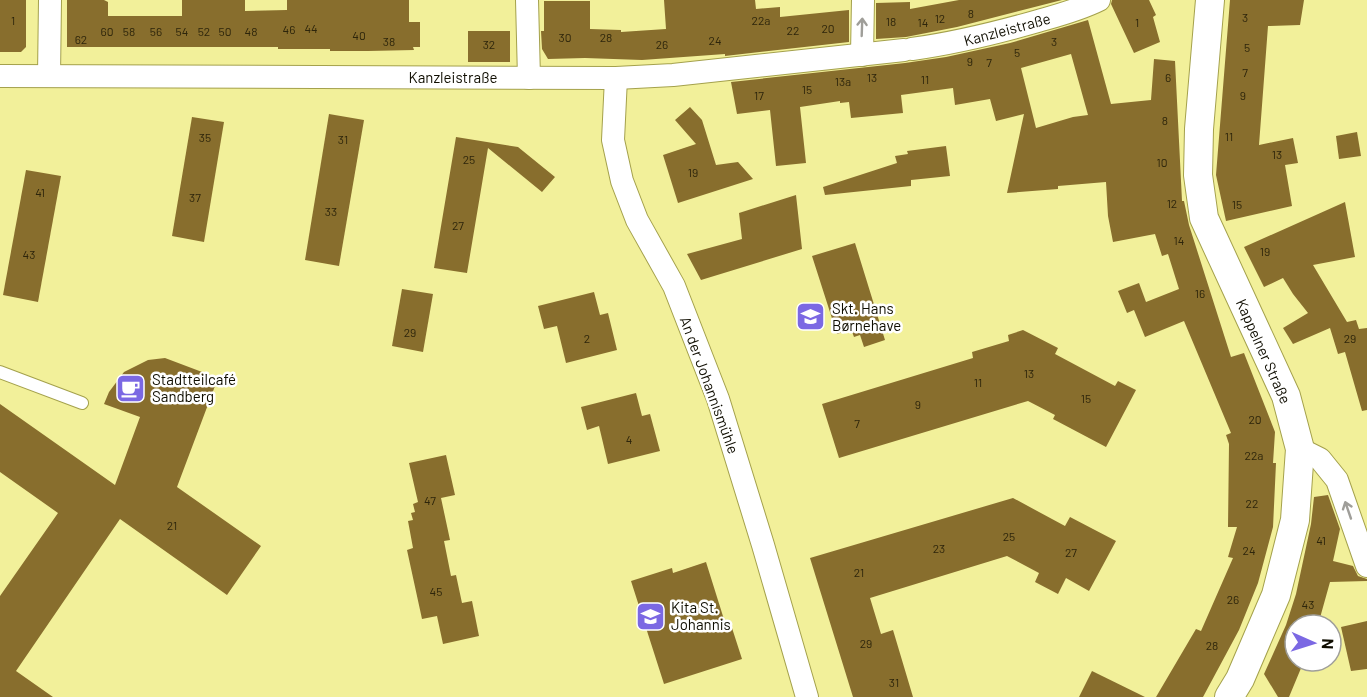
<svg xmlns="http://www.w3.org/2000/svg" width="1367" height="697" viewBox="0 0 1367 697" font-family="Barlow,sans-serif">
<rect width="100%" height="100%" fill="#f2f09a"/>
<g fill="#886e2d" fill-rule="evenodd">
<path d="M0,0H26V47L21,52H0Z"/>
<path d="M67,0H104L108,2V16H182V0H245V11L287,10V0H409V22H420V47H413L414,50L368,51H330V49H278V47H67Z"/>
<path d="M664,0H755L756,9L780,7V17L849,10V42L725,56V54L642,60L585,58L548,59L542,49L541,31H544V1H590V29L621,30V32L666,29Z"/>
<path d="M959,0H1062L957,27L906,37L876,39V3L910,2V9Z"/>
<path d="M1112,0H1149L1156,15L1153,17L1160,42L1134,53L1111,4Z"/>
<path d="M1230,0H1304L1300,25L1268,26L1259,145L1293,138L1298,163L1285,165L1292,206L1226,221L1216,175Z"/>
<path d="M1088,20L1111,104L1151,100L1154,59L1175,61L1182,201H1184L1189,225L1231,357L1244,353L1275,432L1273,463H1276L1273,527L1258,583L1239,630L1203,697H1156L1196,629L1201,631L1233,558L1228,557L1237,527H1228L1229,444L1226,435L1231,433L1184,321L1145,337L1134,310L1127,313L1118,291L1139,283L1146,302L1179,289L1168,254L1162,256L1155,234L1113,242L1108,216L1106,182L1058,186V189L1007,193L1024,114L996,121L990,99L955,105L953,88L901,95L903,113L851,118L849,102L840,103V101L800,107L806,163L776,166L770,110L737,114L731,82L905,63L946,57L1010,43ZM1071,54L1088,115L1073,117L1036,128L1021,68Z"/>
<rect x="468" y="31" width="42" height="31"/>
<path d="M690,107L702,120L716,165L738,162L753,179L678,203L663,155L696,144L675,120Z"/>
<path d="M329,114L364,120L339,266L305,260Z"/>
<path d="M192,117L224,122L204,242L172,236Z"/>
<path d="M1357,132L1361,156L1339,159L1336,136Z"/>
<path d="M456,137L518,147L555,177L542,192L488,148L467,273L434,268Z"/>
<path d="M946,146L950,176L911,180V186L825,195L823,187L897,163L895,156L908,154L907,151Z"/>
<path d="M26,170L61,176L38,302L3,295Z"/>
<path d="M796,195L802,249L701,280L687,254L742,239L739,213Z"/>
<path d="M1345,202L1355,257L1313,265L1347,322L1356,320L1359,329L1367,328V410L1362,411L1345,352L1338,354L1330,328L1293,344L1283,328L1308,313L1293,294L1283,278L1264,287L1244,247Z"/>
<path d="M855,243L885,340L864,347L860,335L854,337L851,329L837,334L812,256Z"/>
<path d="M402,289L433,294L423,352L392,346Z"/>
<path d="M594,292L600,315L608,313L617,350L566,363L557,326L544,329L538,306Z"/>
<path d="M1023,330L1058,348L1055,354L1115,386L1118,381L1136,390L1106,447L1053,419L1055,415L1028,401L839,458L822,404L973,358L972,352L1009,341L1008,335Z"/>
<path d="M165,358L218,378L177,487L261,546L227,595L120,519L16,671L53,697H0V596L58,513L0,472V404L115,485L140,417L104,404L109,392L124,372L148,360Z"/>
<path d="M636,393L642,416L650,414L660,451L608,464L599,426L587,430L581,407Z"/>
<path d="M446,455L455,495L441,498L450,540L444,541L451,576L456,575L462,603L472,601L479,636L443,644L437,616L422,619L407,550L413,548L408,521L413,520L411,513L415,512L413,504L418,502L409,463Z"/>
<path d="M1328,495L1340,529L1333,561L1353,566L1358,576L1367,579V581L1330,582L1318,625H1295V661H1304L1289,697H1278L1264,674L1286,625L1296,594L1311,524L1314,497Z"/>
<path d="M1013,498L1065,526L1070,517L1116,541L1089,591L1066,578L1058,594L1035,582L1039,573L1007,556L870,598L881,634L893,630L913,697H853L810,558Z"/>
<path d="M706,562L727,629L732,628L742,659L664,684L631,581L672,568L673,573Z"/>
<path d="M1367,621V669L1351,671L1341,627Z"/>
<path d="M1092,671L1145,697H1079Z"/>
</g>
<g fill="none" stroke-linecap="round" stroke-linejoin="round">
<defs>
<path id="service" d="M0,372L82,403"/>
<g id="minor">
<path d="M527,0L529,78"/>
<path d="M912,49C955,43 996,33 1038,21C1059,15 1079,10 1099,0"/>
<path d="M862,55L863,0"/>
<path d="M0,76L616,78L673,75L904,50"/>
<path d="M49,76L50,0"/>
<path d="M616,78L613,140L622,181L637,220L674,286L718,399L763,545L807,697"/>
<path d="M1300,449L1320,459L1337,480L1367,566"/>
</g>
<path id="tertiary" d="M1210,0L1199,129L1198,175L1204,218L1286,396L1300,449L1295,520L1276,595L1240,679L1229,697"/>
</defs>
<use href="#service" stroke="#a4a14c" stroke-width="14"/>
<use href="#minor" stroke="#a4a14c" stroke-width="24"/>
<use href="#tertiary" stroke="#a4a14c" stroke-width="30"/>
<use href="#service" stroke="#fff" stroke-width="12"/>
<use href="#minor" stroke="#fff" stroke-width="22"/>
<use href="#tertiary" stroke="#fff" stroke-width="28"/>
</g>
<defs><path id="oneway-shaft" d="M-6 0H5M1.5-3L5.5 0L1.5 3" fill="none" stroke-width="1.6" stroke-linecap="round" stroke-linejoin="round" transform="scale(1.5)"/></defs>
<g stroke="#9f9e99">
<use href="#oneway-shaft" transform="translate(862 27) rotate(-88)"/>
<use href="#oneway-shaft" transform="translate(1348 510) rotate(-109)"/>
</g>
<defs>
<symbol id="school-square" viewBox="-11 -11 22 22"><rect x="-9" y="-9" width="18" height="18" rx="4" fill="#7b68e3" stroke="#fff"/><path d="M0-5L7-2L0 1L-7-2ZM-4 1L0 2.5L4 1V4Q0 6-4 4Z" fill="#fff"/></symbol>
<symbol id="cafe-square" viewBox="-11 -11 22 22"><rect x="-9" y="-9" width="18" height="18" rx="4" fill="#7b68e3" stroke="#fff"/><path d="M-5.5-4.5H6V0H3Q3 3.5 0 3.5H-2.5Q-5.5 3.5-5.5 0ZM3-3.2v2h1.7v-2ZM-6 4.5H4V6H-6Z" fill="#fff"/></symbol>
</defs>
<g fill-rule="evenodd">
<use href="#school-square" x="794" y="300" width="33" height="33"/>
<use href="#cafe-square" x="114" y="372" width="33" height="33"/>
<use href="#school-square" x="634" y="600" width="33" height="33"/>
</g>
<g text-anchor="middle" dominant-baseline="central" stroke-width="5" stroke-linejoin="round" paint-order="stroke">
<g font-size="12" fill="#2d250b">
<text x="971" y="13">8</text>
<text x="1245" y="17">3</text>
<text x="940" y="18">12</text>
<text x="13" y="20">1</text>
<text x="761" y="20">22a</text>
<text x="891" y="21">18</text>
<text x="923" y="22">14</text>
<text x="1137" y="22">1</text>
<text x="311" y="28">44</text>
<text x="828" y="28">20</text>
<text x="289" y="29">46</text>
<text x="793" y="30">22</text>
<text x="107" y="31">60</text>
<text x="129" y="31">58</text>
<text x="156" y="31">56</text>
<text x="182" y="31">54</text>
<text x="204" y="31">52</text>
<text x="225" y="31">50</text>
<text x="251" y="31">48</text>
<text x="359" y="35">40</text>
<text x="565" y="37">30</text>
<text x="606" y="37">28</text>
<text x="81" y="39">62</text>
<text x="715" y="40">24</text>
<text x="389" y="41">38</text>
<text x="1054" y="41">3</text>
<text x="489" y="44">32</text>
<text x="662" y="44">26</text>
<text x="1247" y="47">5</text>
<text x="1017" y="52">5</text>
<text x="970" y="61">9</text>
<text x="989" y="62">7</text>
<text x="1245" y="72">7</text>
<text x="872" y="77">13</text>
<text x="1168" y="77">6</text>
<text x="925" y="79">11</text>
<text x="843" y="81">13a</text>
<text x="807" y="89">15</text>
<text x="759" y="95">17</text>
<text x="1243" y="95">9</text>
<text x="1165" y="120">8</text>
<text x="1229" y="136">11</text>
<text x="205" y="137">35</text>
<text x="343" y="139">31</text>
<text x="1277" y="154">13</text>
<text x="469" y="159">25</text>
<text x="1162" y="162">10</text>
<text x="693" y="172">19</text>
<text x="40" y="192">41</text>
<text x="195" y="197">37</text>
<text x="1172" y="203">12</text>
<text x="1237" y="204">15</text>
<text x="331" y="211">33</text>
<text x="458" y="225">27</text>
<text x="1179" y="240">14</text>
<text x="1265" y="251">19</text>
<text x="29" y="254">43</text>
<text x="1200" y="293">16</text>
<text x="410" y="332">29</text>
<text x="587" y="338">2</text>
<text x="1350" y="338">29</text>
<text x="1029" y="373">13</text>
<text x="978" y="382">11</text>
<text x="1086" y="398">15</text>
<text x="918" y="404">9</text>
<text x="1255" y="419">20</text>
<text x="857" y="423">7</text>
<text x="629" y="439">4</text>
<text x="1254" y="455">22a</text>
<text x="430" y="500">47</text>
<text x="1252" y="503">22</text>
<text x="172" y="525">21</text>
<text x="1009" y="536">25</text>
<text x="1321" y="540">41</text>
<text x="939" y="548">23</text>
<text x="1249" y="550">24</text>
<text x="1071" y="552">27</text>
<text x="859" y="572">21</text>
<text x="436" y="591">45</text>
<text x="1233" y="599">26</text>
<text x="1308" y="604">43</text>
<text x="866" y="643">29</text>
<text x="1212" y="645">28</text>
<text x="894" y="682">31</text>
</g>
<g font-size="15" fill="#0f0d00" stroke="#fff">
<text transform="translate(1007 29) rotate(-15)">Kanzleistraße</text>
<text x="453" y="77">Kanzleistraße</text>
<text transform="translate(1264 351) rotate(66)">Kappelner Straße</text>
<text transform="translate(710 385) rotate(70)">An der Johannismühle</text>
</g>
<g font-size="15" fill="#0f0d00" stroke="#fff" text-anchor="start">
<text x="832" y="308">Skt. Hans<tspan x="832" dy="17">Børnehave</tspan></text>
<text x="152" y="379">Stadtteilcafé<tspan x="152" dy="17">Sandberg</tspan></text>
<text x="671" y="607">Kita St.<tspan x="671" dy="17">Johannis</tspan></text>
</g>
</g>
<g transform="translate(1313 643) rotate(93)"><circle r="28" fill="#ffffff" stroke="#9f9e99" stroke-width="1.5"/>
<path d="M0-4.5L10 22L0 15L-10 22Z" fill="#7b68e3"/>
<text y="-9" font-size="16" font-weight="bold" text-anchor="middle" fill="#0f0d00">N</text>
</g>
</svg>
